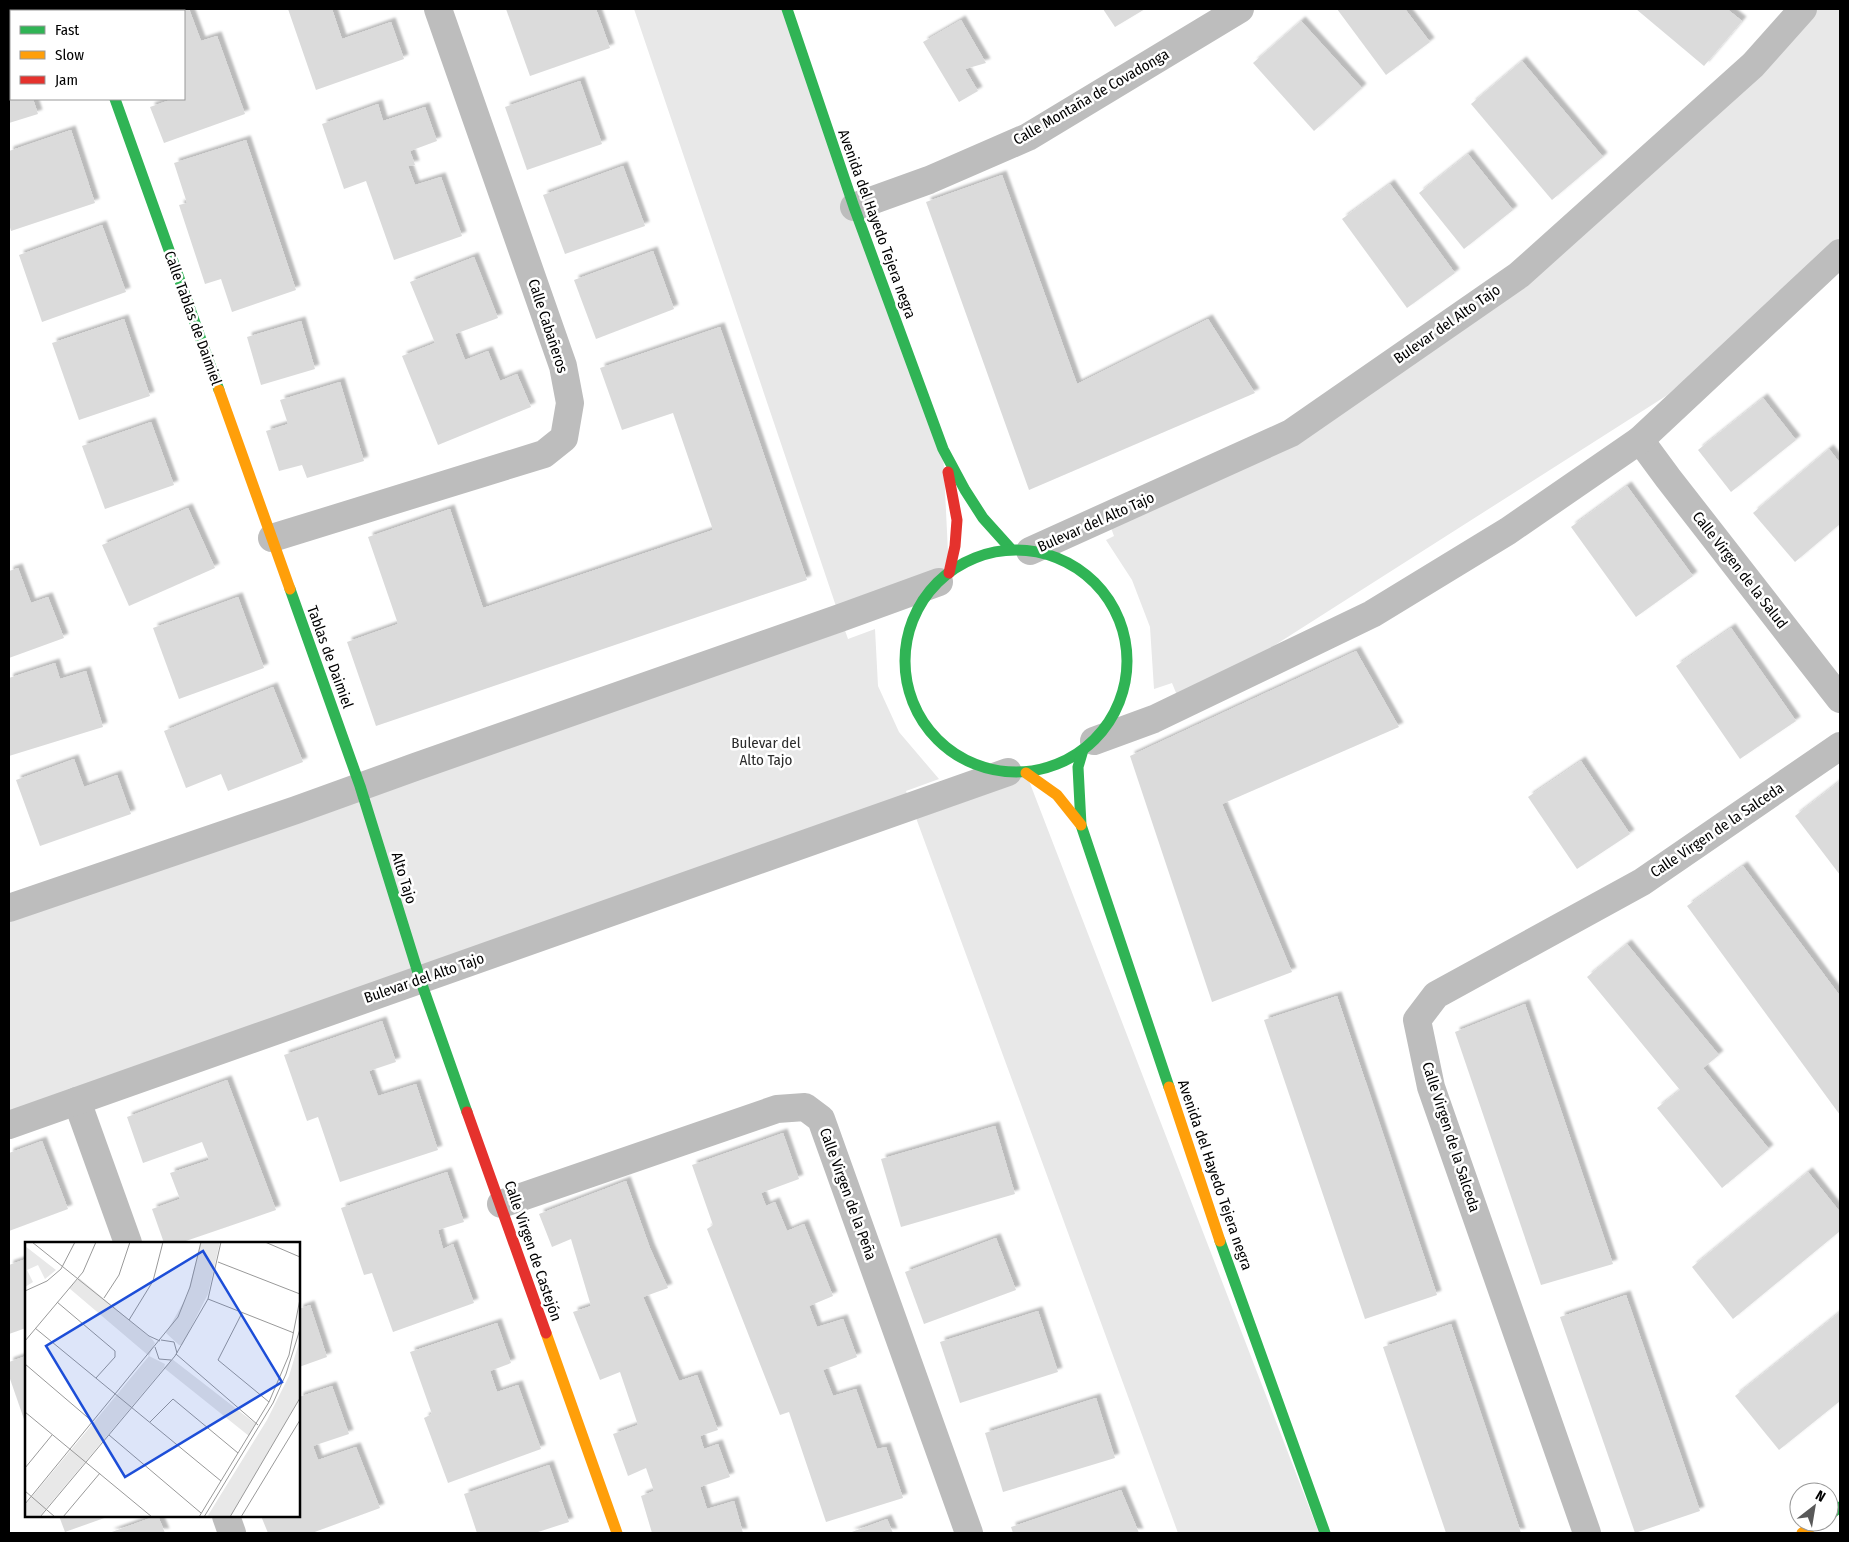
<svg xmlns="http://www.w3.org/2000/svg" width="1849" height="1542" viewBox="0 0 1849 1542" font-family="'Fira Sans Condensed',sans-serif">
<defs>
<filter id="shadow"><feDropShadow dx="4.5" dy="-4.5" stdDeviation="1" flood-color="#0004"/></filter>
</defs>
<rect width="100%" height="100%" fill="#fff"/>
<g fill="#e8e8e8">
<path d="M634,9H787L943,449L949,573L841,619L848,639L875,629L878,686L899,732L939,779L906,791L912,806L1026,773L1319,1533H1178L912,807L9,1115V918L840,618Z"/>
<path d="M1798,9H1840V246L1666,396L1181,705L1172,683L1154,689L1150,627L1132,580L1106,540L1114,536L1107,517L1291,433L1479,302Z"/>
</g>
<g fill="#dbdbdb" filter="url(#shadow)">
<path d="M113,9H189L201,41L217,36L245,114L164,143L150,107L173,99H184V11H114Z"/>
<path d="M288,9H332L342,39L391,22L404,59L316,90Z"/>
<path d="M506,9H596L610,48L530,76Z"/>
<path d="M1103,9H1145L1115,27Z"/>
<path d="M1337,9H1405L1430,42L1386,75Z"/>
<path d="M1636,9H1727L1742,21L1704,66Z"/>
<path d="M961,20L986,63L965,69L978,91L959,102L923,42Z"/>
<path d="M1301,21L1362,88L1314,131L1253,63Z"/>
<path d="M11,46V99H33L38,114L9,123V47Z"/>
<path d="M1522,61L1603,157L1552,200L1471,104Z"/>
<path d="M580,81L602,144L527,170L505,107Z"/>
<path d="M378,104L383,121L425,107L437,141L410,151L415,165L408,166L415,185L441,177L462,236L394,260L366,181L344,189L322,124Z"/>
<path d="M71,130L95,203L11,231L9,224V151Z"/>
<path d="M246,140L296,290L232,312L221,279L205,284L179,205L187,203L174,163Z"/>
<path d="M1468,154L1513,210L1464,249L1419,193Z"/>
<path d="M623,166L645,226L565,254L543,195Z"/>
<path d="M1002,175L1077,384L1208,319L1255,393L1029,490L926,202Z"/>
<path d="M1390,184L1455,273L1407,308L1342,219Z"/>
<path d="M102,225L126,292L42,322L19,255Z"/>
<path d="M653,251L674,309L596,339L574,280Z"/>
<path d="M474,257L498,318L455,334L465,360L488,351L500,381L517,374L531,407L438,445L402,356L435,343L410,282Z"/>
<path d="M124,319L150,396L79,420L52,343Z"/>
<path d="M301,321L315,369L261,385L247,337Z"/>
<path d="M720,327L807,580L376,726L347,642L398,624L368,537L450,509L483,608L713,530L673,413L622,430L600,368Z"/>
<path d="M340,382L364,461L307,478L302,465L279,471L266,431L288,424L280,400Z"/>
<path d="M1763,398L1796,440L1731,492L1698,450Z"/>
<path d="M151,422L174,485L105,509L82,446Z"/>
<path d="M1829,449L1840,463V524L1795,562L1753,513Z"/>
<path d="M1627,486L1693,576L1636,617L1571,527Z"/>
<path d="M188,508L215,568L129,606L102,545Z"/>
<path d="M18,568L31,603L48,597L64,638L9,658V571Z"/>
<path d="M238,597L264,668L179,699L153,628Z"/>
<path d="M1731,628L1796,721L1740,759L1676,666Z"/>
<path d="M1356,651L1399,727L1222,804L1292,972L1212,1002L1130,756Z"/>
<path d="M55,663L60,679L86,671L103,727L9,756V678Z"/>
<path d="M273,687L303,762L228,791L221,774L186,788L164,731Z"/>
<path d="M74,759L84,787L117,775L131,814L40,846L16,780Z"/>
<path d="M1581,761L1630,834L1577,869L1528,797Z"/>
<path d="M1840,781V875L1795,816Z"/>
<path d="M1743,866L1840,996V1115L1687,906Z"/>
<path d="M1627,944L1719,1055L1703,1068L1769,1149L1722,1188L1657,1108L1680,1090L1587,977Z"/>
<path d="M1337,996L1437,1295L1365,1319L1264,1020Z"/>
<path d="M1525,1004L1613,1264L1541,1285L1455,1032Z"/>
<path d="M382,1021L396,1062L369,1071L378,1096L416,1084L438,1150L340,1182L318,1117L307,1121L284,1055Z"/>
<path d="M227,1080L276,1210L180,1243H164L152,1209L180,1199L170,1173L209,1160L202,1142L143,1163L127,1117Z"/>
<path d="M995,1126L1015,1194L901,1227L881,1159Z"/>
<path d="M783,1133L799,1179L761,1193L766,1206L775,1202L787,1231L804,1224L833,1296L809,1306L817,1327L843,1319L857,1357L823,1370L833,1396L856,1389L877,1449L886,1447L903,1498L826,1522L789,1412L780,1415L707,1229L713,1225L692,1165Z"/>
<path d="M42,1141L68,1209L9,1231V1153Z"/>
<path d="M447,1172L464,1222L438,1230L443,1249L453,1244L474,1303L393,1332L372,1273L364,1275L341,1208Z"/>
<path d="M1808,1172L1840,1212V1231L1733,1319L1692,1267Z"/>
<path d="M626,1181L650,1248L668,1288L643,1297L679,1381L697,1375L718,1430L700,1436L704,1449L718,1444L730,1477L700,1487L707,1509L734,1501L743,1533H652L641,1496L654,1491L646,1468L628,1476L613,1434L638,1425L620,1372L600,1380L573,1312L591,1306L571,1239L552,1247L539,1214Z"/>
<path d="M996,1238L1016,1290L924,1324L905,1272Z"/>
<path d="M26,1259V1328L9,1334V1265Z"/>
<path d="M1626,1295L1700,1511L1635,1533L1560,1317Z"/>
<path d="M310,1305L327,1357L299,1367V1309Z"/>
<path d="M1038,1311L1058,1372L960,1403L940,1342Z"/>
<path d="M1840,1312V1401L1779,1450L1735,1396Z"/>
<path d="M497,1323L511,1363L490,1371L497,1392L518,1385L541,1449L448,1483L424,1418L432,1414L410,1352Z"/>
<path d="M1451,1324L1521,1533H1446L1383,1347Z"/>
<path d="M26,1356V1425L9,1376V1362Z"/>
<path d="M332,1386L349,1434L313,1446L318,1460L356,1447L380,1508L312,1533H268L261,1516H299V1397Z"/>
<path d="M1096,1398L1115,1458L1003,1492L985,1433Z"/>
<path d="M549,1465L569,1522L535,1533H477L464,1494Z"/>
<path d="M1121,1490L1139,1533H1013L1011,1527Z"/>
<path d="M59,1516H110L65,1532Z"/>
<path d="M156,1516H158L165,1533H109Z"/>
<path d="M887,1519L893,1533H849Z"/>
</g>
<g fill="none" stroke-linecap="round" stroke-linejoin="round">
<g stroke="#bdbdbd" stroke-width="28">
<path d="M83,9L84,11"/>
<path d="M854,207L929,180L1028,137L1240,9"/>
<path d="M1640,440L1668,478L1840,699"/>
<path d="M272,538L544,454L564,438L570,403L563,366L438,9"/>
<path d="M1030,551L1291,433L1519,275L1753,65L1803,9"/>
<path d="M1094,741L1154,719L1372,614L1508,531L1640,440L1840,253"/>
<path d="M9,908L296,810L415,767L840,618L939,582"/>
<path d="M77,1101L128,1243"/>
<path d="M9,1125L1008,772"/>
<path d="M501,1204L777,1109L805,1107L821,1119L969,1533"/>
<path d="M226,1516L232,1533"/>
<path d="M1587,1533L1431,1087L1417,1020L1436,995L1642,882L1840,746"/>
</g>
<g stroke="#30b455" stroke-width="11">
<path d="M787,9L854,207L943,449L965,490L983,518L1010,548"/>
<path d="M115,99L219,390"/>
<circle cx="1016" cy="661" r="111"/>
<path d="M290,589L360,786L420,979L467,1112"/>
<path d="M1083,750L1078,767L1081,825L1169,1087"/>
<path d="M1220,1241L1325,1533"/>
<path d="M1829,1515L1840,1507"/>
</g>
<g stroke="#ff9f0a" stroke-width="11">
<path d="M219,390L290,589"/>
<path d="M1026,773L1057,795L1081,825"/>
<path d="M1169,1087L1220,1241"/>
<path d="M546,1333L617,1533"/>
<path d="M1802,1533L1818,1522"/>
</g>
<g stroke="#e5322d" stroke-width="11">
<path d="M948,472L957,520L955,546L949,573"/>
<path d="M467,1112L546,1333"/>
</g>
</g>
<g text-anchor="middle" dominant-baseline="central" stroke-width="5" stroke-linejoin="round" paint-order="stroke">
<g font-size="15" fill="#000" stroke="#fff">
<text transform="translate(1091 97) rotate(-30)">Calle Montaña de Covadonga</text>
<text transform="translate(877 224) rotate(70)">Avenida del Hayedo Tejera negra</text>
<text transform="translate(193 318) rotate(70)">Calle Tablas de Daimiel</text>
<text transform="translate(1447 324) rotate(-35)">Bulevar del Alto Tajo</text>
<text transform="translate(548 326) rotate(72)">Calle Cabañeros</text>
<text transform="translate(1096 522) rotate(-24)">Bulevar del Alto Tajo</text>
<text transform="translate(1740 570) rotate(52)">Calle Virgen de la Salud</text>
<text transform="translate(330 657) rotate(70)">Tablas de Daimiel</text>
<text transform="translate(1717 830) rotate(-34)">Calle Virgen de la Salceda</text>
<text transform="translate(404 878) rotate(73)">Alto Tajo</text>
<text transform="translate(424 978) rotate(-19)">Bulevar del Alto Tajo</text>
<text transform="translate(1451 1137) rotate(72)">Calle Virgen de la Salceda</text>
<text transform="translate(1215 1175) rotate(71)">Avenida del Hayedo Tejera negra</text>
<text transform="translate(848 1194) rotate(70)">Calle Virgen de la Peña</text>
<text transform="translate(533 1251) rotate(71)">Calle Virgen de Castejón</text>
</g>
<g font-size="15" fill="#2c2c2c" stroke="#fff">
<text x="766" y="743">Bulevar del<tspan x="766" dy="17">Alto Tajo</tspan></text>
</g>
</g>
<g transform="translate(25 1242)">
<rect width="275" height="275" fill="#fff"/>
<path d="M176,0H195L183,52L157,103H154L141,91L162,54ZM0,4L31,28L20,37L13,23L2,28L8,40L0,45ZM54,36L127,97L130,101L124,114L140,122L139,126L147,117L231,182L224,194L139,126L14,275H0V263L124,114L44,46ZM275,97V156L205,275H182L242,178L264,134Z" fill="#e8e8e8"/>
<path fill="none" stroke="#999" stroke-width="1" d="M7,0L124,94L135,99M240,0L275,15M193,20L275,52M0,49L22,39L36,27L50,0M79,56L94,33L105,0M183,57L269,91M32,60L90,109V115L71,136M217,71L193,118L244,160M104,78L128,39L138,0M10,86L196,239M136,98L149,100L152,111M0,99L58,30L71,0M130,105L134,117L146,118M151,112L233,183M0,122L68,180M0,170L127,275M125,180L148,157L213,211M84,193L176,271M0,226L27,193M0,249L30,275M0,262L153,75L165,45L176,0M15,275L150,114L183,57L196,0M38,275L75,231M174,275L244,160L264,113L275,57M179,275L248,161L261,132L275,87M205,275L275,156M216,275L275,178"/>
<path fill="#1d4ed8" fill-opacity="0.15" stroke="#1d4ed8" stroke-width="2.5" d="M178,9L257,140L100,235L21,104Z"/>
<rect width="275" height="275" fill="none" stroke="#000" stroke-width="2.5"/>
</g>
<rect width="1849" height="1542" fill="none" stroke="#000000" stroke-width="20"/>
<rect x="10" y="10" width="175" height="90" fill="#ffffff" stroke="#999999"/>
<rect x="20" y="26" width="25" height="8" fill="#30b455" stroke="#999999"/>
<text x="55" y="35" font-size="15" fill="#000000">Fast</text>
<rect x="20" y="51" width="25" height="8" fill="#ff9f0a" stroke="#999999"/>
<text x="55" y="60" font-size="15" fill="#000000">Slow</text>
<rect x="20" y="76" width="25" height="8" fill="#e5322d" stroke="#999999"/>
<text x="55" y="85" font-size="15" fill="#000000">Jam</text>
<g transform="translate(1814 1507) rotate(31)"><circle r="24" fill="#ffffff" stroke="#999999"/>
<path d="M0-4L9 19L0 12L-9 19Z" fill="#595959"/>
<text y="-8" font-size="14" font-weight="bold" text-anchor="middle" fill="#000000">N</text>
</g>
</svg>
